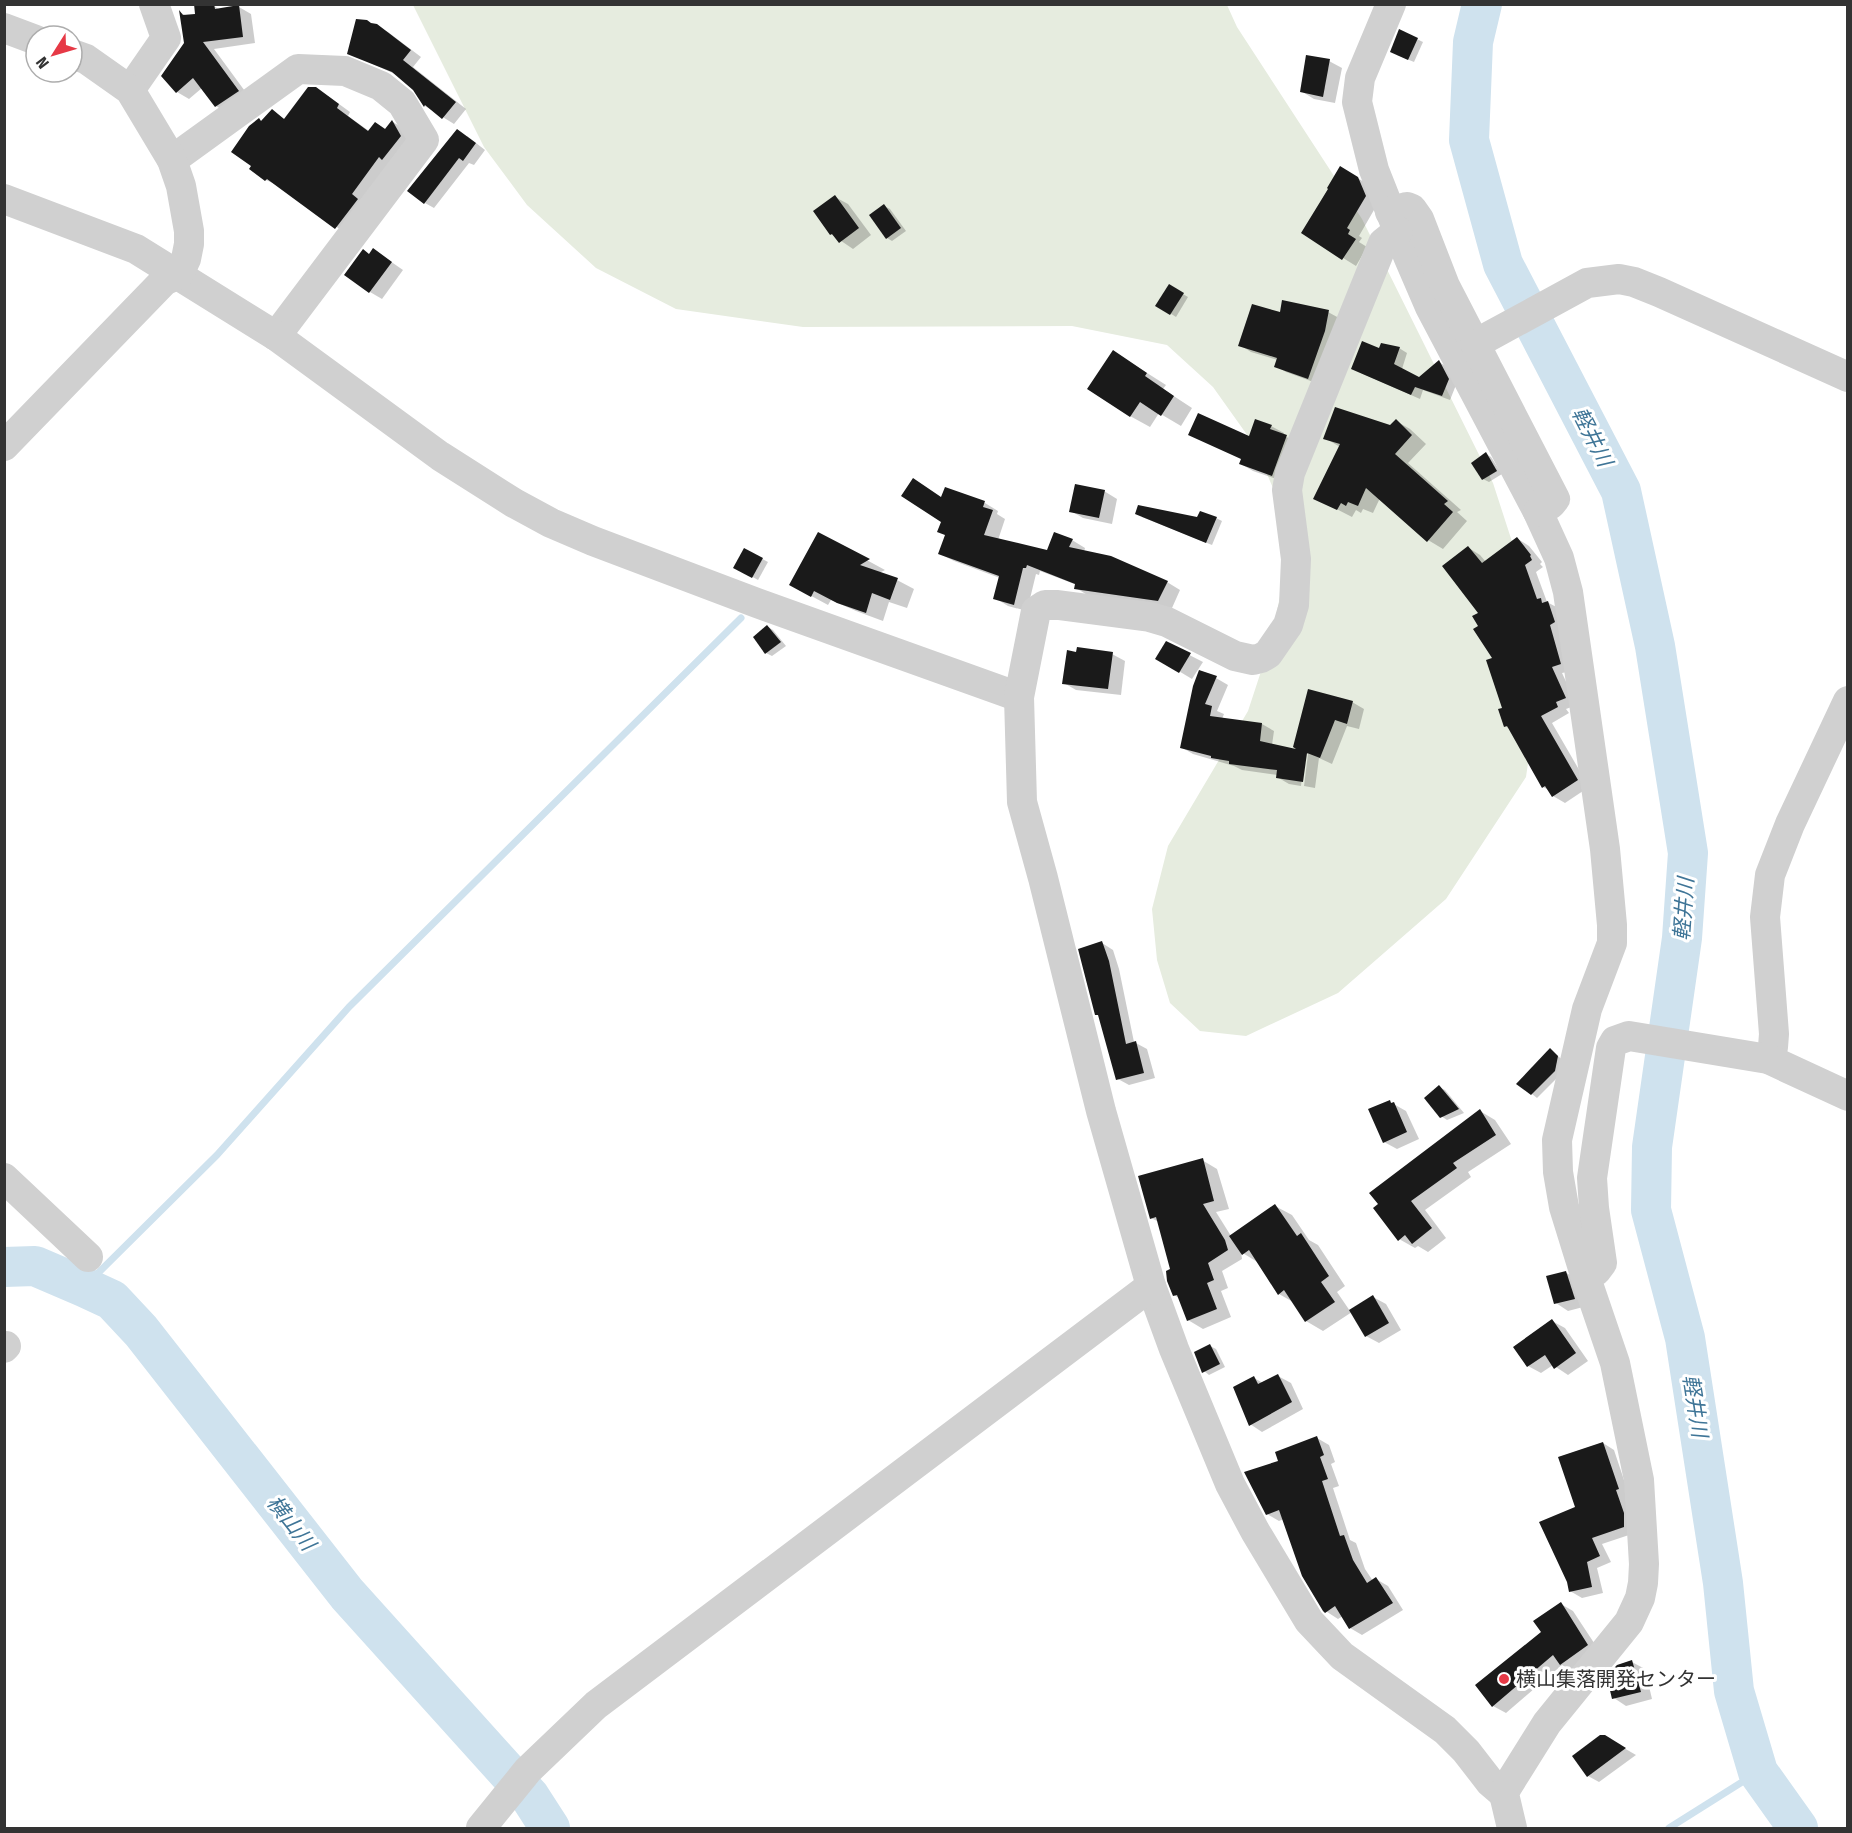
<svg xmlns="http://www.w3.org/2000/svg" width="1852" height="1833" viewBox="0 0 1852 1833" font-family="'Fira Sans Condensed','Noto Sans JP',sans-serif">
<rect width="100%" height="100%" fill="#fff"/>
<path fill="#e6ecdf" d="M413,5H1227L1237,27L1362,219L1493,483L1529,594L1540,680L1526,777L1446,899L1338,993L1246,1036L1200,1031L1170,1003L1157,960L1152,909L1168,846L1248,711L1271,641L1281,591L1284,542L1276,495L1255,446L1213,387L1167,345L1072,326L803,327L676,309L596,268L527,205L484,147Z"/>
<g fill="#0003">
<path d="M214,6L220,10L239,7L251,14L255,43L214,49L250,98L229,114L216,106L202,88L189,99L177,92L185,43L181,13L187,16L197,15Z"/>
<path d="M374,25L388,32L421,57L413,67L466,109L454,124L425,106L414,89L397,75L349,53Z"/>
<path d="M1400,31L1423,42L1414,62L1397,55Z"/>
<path d="M1329,61L1342,68L1335,103L1314,99L1301,91Z"/>
<path d="M328,96L350,112L348,116L369,131L376,123L387,130L393,122L404,129L413,143L348,235L279,186L266,180L262,122L272,111L286,120Z"/>
<path d="M467,136L485,150L474,165L469,163L434,208L425,203Z"/>
<path d="M1340,168L1371,186L1378,203L1359,236L1362,238L1359,242L1367,247L1356,266L1303,233Z"/>
<path d="M835,197L848,204L871,235L853,249L831,234Z"/>
<path d="M884,206L890,209L906,231L892,241L887,238Z"/>
<path d="M374,250L403,270L382,299L370,292V255Z"/>
<path d="M1169,286L1188,297L1176,317L1157,305Z"/>
<path d="M1328,312L1339,318L1319,384L1286,372L1276,366L1278,360L1251,352L1240,345L1281,314Z"/>
<path d="M1382,344L1399,348L1407,353L1402,369L1419,378L1439,362L1447,367L1456,385L1450,400L1423,390L1420,399L1361,373L1380,350Z"/>
<path d="M1114,352L1166,385L1163,389L1192,408L1181,426L1159,413L1150,427L1130,416Z"/>
<path d="M1396,421L1410,429L1426,444L1408,463L1461,510L1457,512L1467,521L1443,549L1428,540L1380,498L1373,513L1363,509L1361,513L1356,510L1352,517L1315,498L1340,447L1325,438L1391,427Z"/>
<path d="M1271,426L1284,433L1283,435L1299,444L1285,482L1253,471L1241,464L1250,438Z"/>
<path d="M1486,454L1491,457L1502,474L1489,482L1483,479Z"/>
<path d="M946,489L985,503L998,511L997,514L1005,519L998,540L1048,552L1072,540L1085,548L1084,552L1167,582L1180,590L1172,608L1089,596L1076,588L1077,585L1040,571L1039,575L1036,574L1027,611L1008,606L995,598L1000,578L954,561L940,554L947,536L942,521V498Z"/>
<path d="M1104,491L1117,499L1112,524L1083,518L1071,511Z"/>
<path d="M1142,517L1216,518L1222,521L1212,545Z"/>
<path d="M819,534L885,570L879,573L897,580L914,589L907,608L889,602L883,621L856,611L831,600L828,605L791,585Z"/>
<path d="M1518,539L1529,546L1542,562L1540,564L1543,567L1536,572L1547,602L1560,609L1572,671L1562,673L1577,705L1566,709L1569,713L1552,723L1589,787L1565,803L1553,796L1549,790L1543,787L1510,729L1505,726L1504,709L1494,659L1480,627V613L1469,548L1480,555L1486,562Z"/>
<path d="M745,550L768,562L758,580L735,567Z"/>
<path d="M768,627L773,630L786,646L772,656L766,653Z"/>
<path d="M1166,643L1203,662L1192,679L1157,658Z"/>
<path d="M1112,654L1125,661L1121,695L1076,690L1064,683Z"/>
<path d="M1216,678L1228,685L1217,711L1224,714L1222,719L1262,724L1274,731L1272,745L1301,751L1352,702L1364,709L1359,729L1347,726L1332,764L1319,758L1315,788L1304,786L1308,754H1305L1301,786L1289,784L1277,777L1278,775L1242,770L1234,766L1193,754L1181,747Z"/>
<path d="M1102,943L1113,950L1119,969L1134,1042L1147,1049L1155,1078L1129,1085L1118,1079L1100,1016L1097,1014Z"/>
<path d="M1550,1050L1564,1061L1561,1074L1537,1098L1532,1094Z"/>
<path d="M1439,1087L1445,1090L1464,1113L1447,1120L1441,1116Z"/>
<path d="M1390,1102L1406,1111L1419,1139L1397,1149L1384,1142Z"/>
<path d="M1480,1111L1495,1120L1511,1144L1468,1172L1471,1177L1425,1210L1446,1238L1428,1252L1418,1246L1415,1248L1399,1239L1375,1208Z"/>
<path d="M1202,1160L1217,1169L1229,1209L1216,1212L1231,1236L1275,1206L1292,1215L1309,1240L1318,1245L1345,1286L1337,1292L1350,1311L1373,1297L1386,1304L1401,1330L1379,1343L1366,1336L1352,1312L1323,1331L1306,1321L1293,1302L1279,1294L1259,1263L1241,1252L1242,1259L1222,1271L1228,1288L1221,1291L1231,1317L1203,1329L1188,1320L1179,1298L1174,1295L1172,1270L1159,1222L1151,1218Z"/>
<path d="M1565,1272L1578,1280L1587,1306L1568,1311L1556,1303Z"/>
<path d="M1552,1321L1565,1328L1588,1361L1568,1375L1553,1365L1541,1373L1528,1366Z"/>
<path d="M1210,1346L1216,1349L1225,1367L1209,1375L1204,1371Z"/>
<path d="M1278,1376L1291,1383L1303,1409L1262,1432L1250,1424L1254,1378L1263,1383Z"/>
<path d="M1317,1438L1329,1445L1335,1462L1331,1464L1339,1486L1333,1488L1350,1540L1356,1543L1365,1569L1373,1581L1376,1579L1388,1586L1403,1610L1362,1635L1350,1628L1343,1616L1338,1619L1324,1610L1284,1519L1279,1521L1267,1514L1280,1462Z"/>
<path d="M1603,1443L1614,1450L1629,1495L1635,1533L1602,1544L1611,1562L1597,1568L1603,1593L1582,1598L1570,1591L1577,1508Z"/>
<path d="M1561,1604L1573,1611L1600,1652L1573,1671L1562,1665L1506,1713L1493,1706Z"/>
<path d="M1632,1662L1645,1669L1652,1699L1626,1706L1614,1698L1617,1681Z"/>
<path d="M1605,1737L1636,1755L1599,1782L1588,1776Z"/>
</g>
<g fill="none" stroke-linecap="round" stroke-linejoin="round">
<g stroke="#cfe2ee" stroke-width="7">
<path d="M84,1287L217,1155L349,1007L741,618"/>
<path d="M1669,1828L1758,1772"/>
</g>
<g stroke="#cfe2ee" stroke-width="40">
<path d="M1482,4L1473,42L1469,140L1503,264L1621,491L1655,646L1688,853L1682,938L1652,1147L1651,1210L1685,1338L1723,1583L1734,1691L1758,1772L1798,1828"/>
<path d="M4,1267L35,1266L84,1287L112,1300L141,1331L347,1594L530,1797L550,1828"/>
</g>
</g>
<g fill="#1a1a1a">
<path d="M194,4H214L215,9L239,5L243,37L203,42L239,91L215,107L193,78L176,93L161,76L184,43L179,10L183,15L195,14Z"/>
<path d="M356,19L367,20L371,23L377,24L411,50L403,60L456,102L442,119L425,105L424,107L413,90L392,72L347,54Z"/>
<path d="M1399,29L1418,38L1408,60L1390,52Z"/>
<path d="M1306,55L1330,59L1323,97L1300,92Z"/>
<path d="M308,87H316L339,104L337,108L368,131L375,122L385,129L392,120L401,136L382,160L379,157L352,194L358,199L335,229L267,179L265,181L249,169L251,166L231,152L249,126L259,118L261,121L272,109L284,119Z"/>
<path d="M457,129L476,143L463,161L459,158L424,204L407,191Z"/>
<path d="M1340,166L1358,177L1366,196L1347,228L1350,230L1348,234L1356,239L1342,260L1301,233L1328,189L1327,188Z"/>
<path d="M835,195L859,228L839,243L832,234L830,235L813,211Z"/>
<path d="M884,204L901,228L886,239L869,215Z"/>
<path d="M373,248L392,262L369,293L344,275L363,249L369,254Z"/>
<path d="M1169,284L1184,293L1170,315L1155,306Z"/>
<path d="M1282,300L1329,310L1325,331L1308,379L1274,367L1277,358L1238,346L1252,304L1280,312Z"/>
<path d="M1362,341L1379,348L1381,343L1400,347L1394,364L1419,377L1439,360L1449,379L1442,396L1415,387L1411,395L1351,369Z"/>
<path d="M1113,350L1147,373L1145,376L1174,396L1161,416L1140,402L1130,417L1087,389Z"/>
<path d="M1335,407L1390,425L1396,419L1412,435L1395,454L1448,501L1444,504L1453,512L1427,542L1366,488L1358,506L1348,502L1346,506L1341,503L1337,510L1313,499L1340,444L1323,439Z"/>
<path d="M1198,413L1249,436L1255,419L1272,425L1270,429L1287,435L1272,476L1239,464L1241,459L1188,435Z"/>
<path d="M1486,452L1497,471L1482,480L1471,463Z"/>
<path d="M913,478L941,497L945,487L985,501L983,507L993,510L984,535L1047,550L1054,532L1073,539L1069,547L1111,556L1168,581L1158,601L1074,589L1075,584L1027,565L1026,568H1023L1014,605L993,599L999,576L938,554L945,535L937,532L941,522L901,496Z"/>
<path d="M1075,484L1105,490L1099,518L1069,512Z"/>
<path d="M1138,505L1197,517L1200,511L1217,517L1206,543L1135,514Z"/>
<path d="M818,532L870,559L860,565L898,578L890,600L872,593L866,613L837,603L814,591L811,597L789,585Z"/>
<path d="M1517,537L1531,555L1530,556L1532,560L1525,565L1537,599L1541,598L1542,603L1548,601L1555,622L1550,625L1561,664L1552,667L1566,698L1556,702L1558,707L1541,716L1578,780L1552,797L1545,786L1542,788L1507,726L1504,727L1498,709L1502,708L1486,660L1492,658L1473,629L1478,626L1472,616L1478,613L1442,566L1468,546L1482,563Z"/>
<path d="M744,548L763,558L752,578L733,568Z"/>
<path d="M767,625L781,642L765,654L753,637Z"/>
<path d="M1166,641L1191,653L1179,673L1155,659Z"/>
<path d="M1077,647L1113,652L1108,689L1062,684L1067,650L1076,652Z"/>
<path d="M1199,670L1217,676L1205,704L1212,706L1210,716L1262,723L1260,741L1296,749L1293,747L1308,689L1353,701L1347,724L1335,720L1320,758L1307,753L1303,782L1276,778L1277,770L1229,764V761L1211,758V756L1180,748L1193,686Z"/>
<path d="M1102,941L1109,961L1126,1044L1136,1041L1144,1073L1116,1080L1098,1015H1095L1078,949Z"/>
<path d="M1550,1048L1558,1056L1555,1071L1531,1095L1516,1084Z"/>
<path d="M1439,1085L1459,1109L1440,1118L1424,1098Z"/>
<path d="M1390,1100L1391,1103L1394,1102L1407,1132L1383,1143L1368,1109Z"/>
<path d="M1480,1109L1496,1135L1453,1163L1457,1168L1411,1201L1432,1228L1412,1244L1405,1235L1398,1241L1373,1208L1378,1204L1369,1193Z"/>
<path d="M1203,1158L1214,1201L1203,1204L1225,1240L1228,1250L1208,1263L1214,1280L1207,1283L1217,1309L1187,1321L1177,1295L1173,1296L1167,1281L1166,1271L1170,1269L1156,1217L1150,1219L1138,1176Z"/>
<path d="M1275,1204L1297,1236L1301,1233L1329,1276L1321,1282L1335,1302L1305,1322L1284,1290L1278,1295L1249,1250L1242,1255L1229,1236Z"/>
<path d="M1566,1271L1575,1299L1554,1304L1546,1276Z"/>
<path d="M1373,1295L1389,1323L1365,1337L1349,1310Z"/>
<path d="M1552,1319L1576,1353L1554,1369L1545,1355L1527,1367L1513,1347Z"/>
<path d="M1210,1344L1220,1364L1202,1373L1194,1352Z"/>
<path d="M1278,1374L1292,1402L1249,1426L1233,1387L1254,1376L1258,1384Z"/>
<path d="M1317,1436L1324,1455L1320,1457L1328,1479L1322,1481L1340,1536L1344,1535L1353,1560L1367,1583L1376,1577L1393,1603L1349,1629L1335,1606L1325,1613L1323,1611L1302,1576L1279,1510L1266,1515L1244,1472L1278,1461L1275,1452Z"/>
<path d="M1603,1442L1619,1489L1616,1490L1624,1513V1527L1592,1538L1600,1556L1587,1562L1592,1587L1569,1592L1567,1582L1539,1522L1575,1507L1558,1457Z"/>
<path d="M1561,1602L1588,1645L1560,1665L1553,1655L1492,1707L1475,1685L1541,1632L1533,1621Z"/>
<path d="M1632,1660L1641,1692L1612,1699L1608,1682L1615,1680L1612,1670L1617,1665Z"/>
<path d="M1600,1735H1605L1626,1748L1587,1777L1572,1756Z"/>
</g>
<g fill="none" stroke-linecap="round" stroke-linejoin="round">
<g stroke="#d0d0d0" stroke-width="30">
<path d="M1391,4L1360,78L1357,102L1374,170L1408,256L1430,307L1538,512L1559,558L1568,592L1605,849L1612,925V943L1587,1009L1557,1140L1558,1172L1564,1207L1585,1275"/>
<path d="M4,28L36,40"/>
<path d="M130,90L166,38L154,4"/>
<path d="M172,160L298,69L345,71L381,86L402,103L424,140L276,336"/>
<path d="M4,199L136,249L276,336L440,456L514,503L551,523L593,541L757,603L1019,697"/>
<path d="M1390,212L1407,207L1412,209L1419,219L1445,286L1475,344L1587,283L1619,279L1634,282L1659,292L1848,377"/>
<path d="M1398,231L1383,243L1290,473L1287,490L1296,559L1294,605L1288,625L1268,654L1261,658L1253,660L1235,656L1167,622L1150,617L1058,605H1045L1036,611L1019,697L1022,802L1043,878L1101,1111L1151,1286L1174,1349L1230,1484L1255,1531L1309,1621L1342,1656L1445,1730L1466,1751L1490,1782L1504,1794"/>
<path d="M1475,344L1555,499L1551,504L1538,512"/>
<path d="M4,446L164,281L179,274L186,259L189,244V231L181,186L172,160L130,90L86,59L72,54"/>
<path d="M1768,1059L1773,1047L1774,1034L1765,917L1770,875L1790,824L1848,701"/>
<path d="M4,1178L88,1257"/>
<path d="M4,1348L6,1346"/>
<path d="M481,1828L528,1770L596,1705L1151,1286"/>
<path d="M1512,1828L1504,1794L1507,1787L1547,1723L1629,1622L1640,1598L1643,1583L1644,1564L1639,1480L1615,1363L1585,1275L1596,1271L1602,1263L1594,1208L1592,1178L1611,1048L1615,1041L1629,1036L1768,1059L1848,1096"/>
</g>
</g>
<circle fill="#e63946" stroke="#fff" stroke-width="2" cx="1504" cy="1679" r="6"/>
<g text-anchor="middle" dominant-baseline="central" stroke-width="6" stroke-linejoin="round" paint-order="stroke">
<g font-size="20" fill="#333" stroke="#fff" text-anchor="start">
<text x="1516" y="1679">横山集落開発センター</text>
</g>
<g font-size="21" font-style="italic" fill="#3f7597" stroke="#fff">
<text transform="translate(1592 437) rotate(63)">軽井川</text>
<text transform="translate(1684 909) rotate(-86)">軽井川</text>
<text transform="translate(1695 1406) rotate(81)">軽井川</text>
<text transform="translate(291 1523) rotate(52)">横山川</text>
</g>
</g>
<rect width="1852" height="1833" fill="none" stroke="#333333" stroke-width="12"/>
<g transform="translate(54 54) rotate(233)"><circle r="28" fill="#ffffff" stroke="#adadad" stroke-width="1.5"/>
<path d="M0-4.5L10 22L0 15L-10 22Z" fill="#e63946"/>
<text y="-9" font-size="16" font-weight="bold" text-anchor="middle" fill="#333333">N</text>
</g>
</svg>
